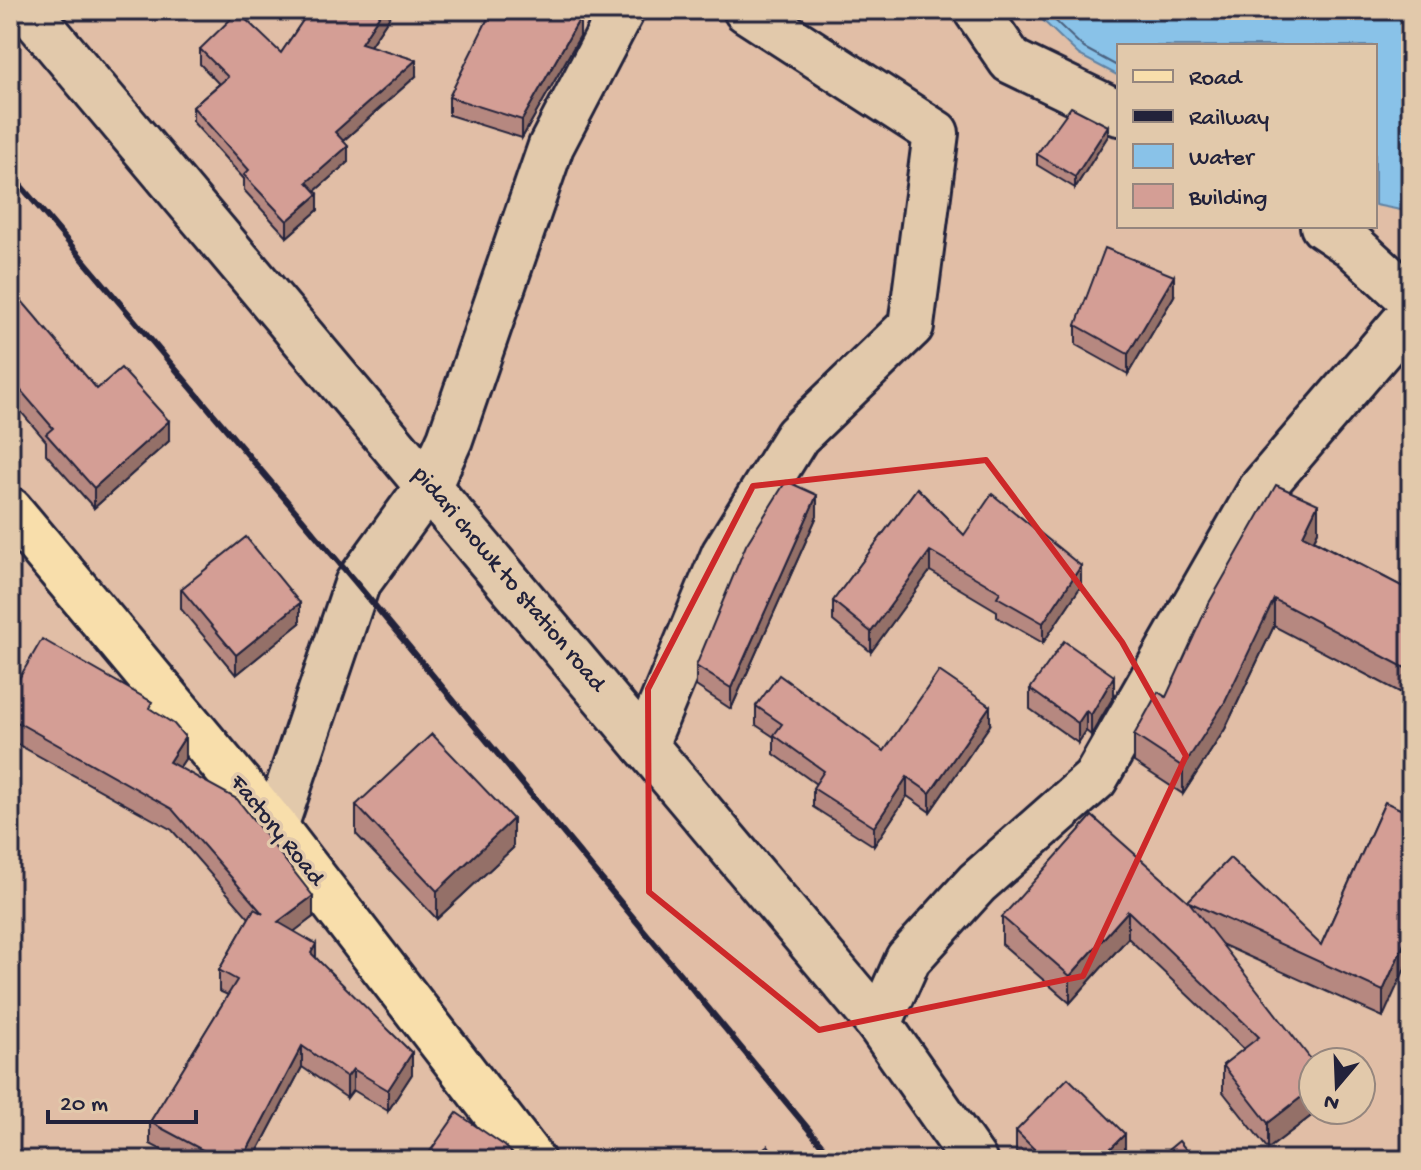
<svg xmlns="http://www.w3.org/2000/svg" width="1421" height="1170" viewBox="0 0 1421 1170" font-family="'Gochi Hand',sans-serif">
<rect width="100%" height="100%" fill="#e1bea6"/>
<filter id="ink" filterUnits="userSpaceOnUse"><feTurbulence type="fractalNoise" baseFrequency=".0125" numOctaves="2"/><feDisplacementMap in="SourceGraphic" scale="16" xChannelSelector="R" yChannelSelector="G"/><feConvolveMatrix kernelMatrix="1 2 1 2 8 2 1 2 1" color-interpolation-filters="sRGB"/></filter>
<g filter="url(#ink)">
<path fill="#89c2e8" stroke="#6082a3" stroke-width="2" d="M1032,10H1411V212L1375,205V46H1119V76L1079,55Z"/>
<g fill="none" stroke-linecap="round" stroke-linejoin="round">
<path stroke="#4b6280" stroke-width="2" d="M1044,10L1084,48L1119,67"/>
<defs>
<g id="minor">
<path d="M28,10L879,1024L974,1160"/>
<path d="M976,10L1011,61L1119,113"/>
<path d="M1323,226L1353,246L1411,299"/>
<path d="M645,745L724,554L797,436L911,326L936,133L746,10"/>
<path d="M275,827L357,584L429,485L450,439L551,146L622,10"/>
<path d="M879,1024L908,959L977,883L1095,779L1261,489L1411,314"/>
</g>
<path id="major" d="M10,510L275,827L532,1160"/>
</defs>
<use href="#minor" stroke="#22223b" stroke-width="50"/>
<use href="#major" stroke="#22223b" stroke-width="50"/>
<use href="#minor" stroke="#e2c9ab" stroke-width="44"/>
<use href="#major" stroke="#f8deab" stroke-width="44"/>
<path stroke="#22223b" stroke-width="6" d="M10,173L357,584L834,1160"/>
</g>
<g fill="#b68880" stroke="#22223b" stroke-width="2">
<path d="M310,10H394L370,46L416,76L343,141L348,162L315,191L318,210L287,237L244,190V179L193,122V107L219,84L200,64V49L281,53Z"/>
<path d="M580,18V36L522,138L449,115V97Z"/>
<path d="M1108,136L1075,188L1037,165V154Z"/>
<path d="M10,296L97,389L169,441L94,508L46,454V441L10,399Z"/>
<path d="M1174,296L1128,374L1076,345V325Z"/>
<path d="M917,488L964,535L1081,586L1043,643L997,617V611L930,571L871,652L833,621V601Z"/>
<path d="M817,516L731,709L696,686V666Z"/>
<path d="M1318,531L1314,540L1411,591V698L1274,626L1225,729L1183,794L1134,762V735L1166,697Z"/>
<path d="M181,589L300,623L236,675L181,609Z"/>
<path d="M1030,689L1114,696L1091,735L1086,731L1078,743L1030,709Z"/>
<path d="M10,694L152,710L185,759L179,768L313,917L294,931L412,1074L388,1111L353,1090L347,1098L302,1067L253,1160H181L150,1144V1122L228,995L219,991V970L249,918L172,830L10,740Z"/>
<path d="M756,706L884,751L990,725L930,812L907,796L874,846L813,807V788L816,784L774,754V737L756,725Z"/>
<path d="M1385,802L1383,1017L1221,944L1313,1110H1319L1268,1149L1223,1092V1065L1244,1049L1128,938L1070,1003L1002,944V917L1188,901L1321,945Z"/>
<path d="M356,805L513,848L437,919L356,834Z"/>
<path d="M1016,1131L1125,1155L1120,1160H1024L1016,1152Z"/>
</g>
<g fill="#946f68" stroke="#22223b" stroke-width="2">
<path d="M383,10H394L361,59V43Z"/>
<path d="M574,10H585L572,31V13Z"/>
<path d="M580,18V36L522,138V120Z"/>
<path d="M416,60V76L335,148V132Z"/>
<path d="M1108,126V136L1075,188V177Z"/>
<path d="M348,146V162L307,198V182Z"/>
<path d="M318,194V210L287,237V221Z"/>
<path d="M1174,276V296L1128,374V354Z"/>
<path d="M169,421V441L94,508V488Z"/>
<path d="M817,495V516L731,709V688Z"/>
<path d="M1318,504V531L1303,562V535Z"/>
<path d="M930,551V571L871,652V632Z"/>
<path d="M1081,566V586L1043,643V623Z"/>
<path d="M1274,599V626L1225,729L1183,794V767Z"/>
<path d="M300,603V623L236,675V655Z"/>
<path d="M1114,676V696L1091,735V715Z"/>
<path d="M990,706V725L930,812V793Z"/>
<path d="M1086,711V731L1078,743V723Z"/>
<path d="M185,737V759L169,783V762Z"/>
<path d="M907,777V796L874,846V827Z"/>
<path d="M513,819V848L437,919V891Z"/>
<path d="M313,896V917L278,944V922Z"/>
<path d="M1128,911V938L1070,1003V976Z"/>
<path d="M1411,928V955L1383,1017V991Z"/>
<path d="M316,944V965L311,953Z"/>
<path d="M302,1046V1067L253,1160H242Z"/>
<path d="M412,1053V1074L388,1111V1090Z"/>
<path d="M353,1069V1090L347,1098V1077Z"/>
<path d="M1313,1088V1110H1319L1268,1149V1123Z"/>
<path d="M1125,1134V1155L1120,1160H1099Z"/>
</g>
<g fill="#d49e95" stroke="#22223b" stroke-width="2">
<path d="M310,10H383L361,43L416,60L335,132L348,146L307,182L318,194L287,221L244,175L249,170L193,107L228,77L200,49L238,12L281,53Z"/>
<path d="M492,10H574L572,13L580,18L522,120L449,97Z"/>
<path d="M1071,107L1108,126L1075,177L1037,154Z"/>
<path d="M1105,248L1174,276L1128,354L1076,325Z"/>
<path d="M15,293L97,389L121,368L169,421L94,488L46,434L53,428L10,378V296Z"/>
<path d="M786,481L817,495L731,688L696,666L746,545Z"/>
<path d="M1276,485L1318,504L1303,535L1411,591V671L1274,599L1225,702L1183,767L1134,735L1158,692L1166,697L1209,603Z"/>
<path d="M917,488L964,535L992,494L1081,566L1043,623L997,597L1000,592L930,551L871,632L833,601Z"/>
<path d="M246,537L300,603L236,655L181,589Z"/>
<path d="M42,639L152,702L149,708L174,724L185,737L169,762L237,799L313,896L278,922L316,944L311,953L412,1053L388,1090L353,1069L347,1077L302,1046L242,1160H221L150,1122L237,980L219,970L254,909L263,914L172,809L10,718V694Z"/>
<path d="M1064,641L1114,676L1091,715L1086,711L1078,723L1030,689Z"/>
<path d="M939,671L990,706L930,793L907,777L874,827L813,788L824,771L774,735L782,724L756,706L779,675L884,751Z"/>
<path d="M432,734L513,819L437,891L356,805Z"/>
<path d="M1385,802L1411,814V928L1383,991L1189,902L1313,1062V1088L1268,1123L1223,1065L1259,1037L1128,911L1070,976L1002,917L1092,816L1188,901L1230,858L1321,945Z"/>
<path d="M1068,1078L1125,1134L1099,1160H1045L1016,1131Z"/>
<path d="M457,1113L505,1146L519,1160H424Z"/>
<path d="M1179,1141L1195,1160H1156Z"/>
<path d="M768,1145L778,1160H749Z"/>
</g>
</g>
<path fill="none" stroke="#cd2829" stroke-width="6" stroke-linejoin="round" d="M986,460L1122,642L1186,756L1083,976L819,1030L649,892L648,689L753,486Z"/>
<g text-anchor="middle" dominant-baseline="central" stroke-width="7" stroke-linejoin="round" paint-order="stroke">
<g font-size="24" fill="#22223b" stroke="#e2c9ab">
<text transform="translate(508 580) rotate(50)">pidari chowk to station road</text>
<text transform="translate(276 831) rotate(51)">Factory Road</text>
</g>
</g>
<rect width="1421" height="1170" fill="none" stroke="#e2c9ab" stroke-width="40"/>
<rect x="20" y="20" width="1381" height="1130" fill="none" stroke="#22223b" stroke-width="3" filter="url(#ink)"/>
<rect x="1117" y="44" width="260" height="184" fill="#e2c9ab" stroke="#95867e" stroke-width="2"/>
<rect x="1133" y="70" width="40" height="12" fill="#f8deab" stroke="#95867e" stroke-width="2"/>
<text x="1189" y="84" font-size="24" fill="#22223b">Road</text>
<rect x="1133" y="110" width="40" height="12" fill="#22223b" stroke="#95867e" stroke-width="2"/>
<text x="1189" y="124" font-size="24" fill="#22223b">Railway</text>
<rect x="1133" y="144" width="40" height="24" fill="#89c2e8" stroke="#95867e" stroke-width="2"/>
<text x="1189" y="164" font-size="24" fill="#22223b">Water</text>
<rect x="1133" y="184" width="40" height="24" fill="#d49e95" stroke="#95867e" stroke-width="2"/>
<text x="1189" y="204" font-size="24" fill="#22223b">Building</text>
<g transform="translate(1337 1086) rotate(199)"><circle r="38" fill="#e2c9ab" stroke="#95867e" stroke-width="2"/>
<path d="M0-6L14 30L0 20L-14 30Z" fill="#22223b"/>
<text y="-12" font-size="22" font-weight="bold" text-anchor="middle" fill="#22223b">N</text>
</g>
<path d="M48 1110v12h148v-12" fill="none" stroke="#22223b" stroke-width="4"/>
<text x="60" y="1110" font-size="24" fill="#22223b" stroke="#e2c9ab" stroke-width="6" paint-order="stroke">20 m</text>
</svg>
